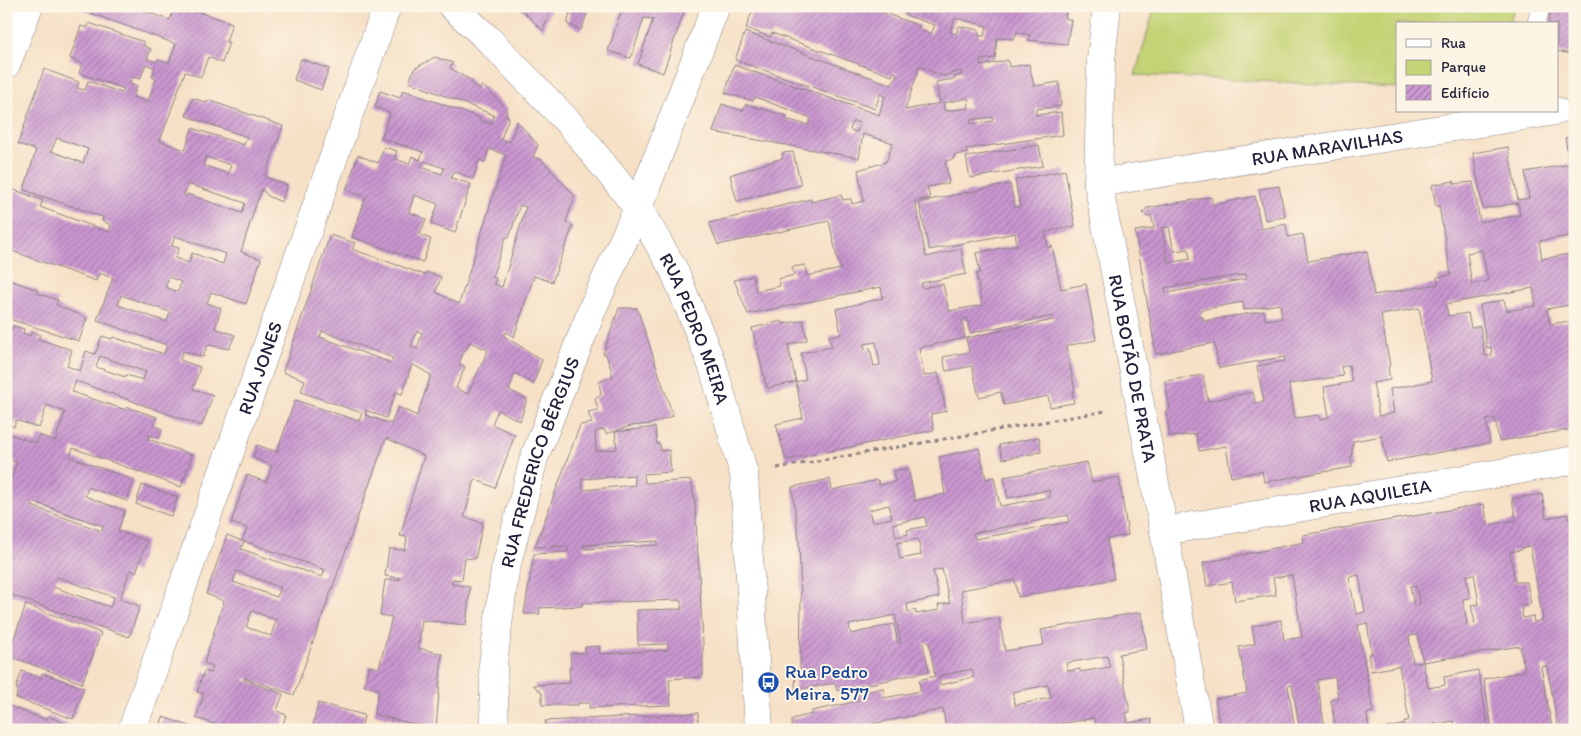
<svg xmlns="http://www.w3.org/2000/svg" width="1581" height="736" viewBox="0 0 1581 736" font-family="Itim,sans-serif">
<defs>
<pattern id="building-hatch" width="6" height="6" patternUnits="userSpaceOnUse" patternTransform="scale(1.25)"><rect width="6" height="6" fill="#ca97d0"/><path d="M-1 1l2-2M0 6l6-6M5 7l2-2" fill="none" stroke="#a47baa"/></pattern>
</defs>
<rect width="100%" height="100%" fill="#fcf5e5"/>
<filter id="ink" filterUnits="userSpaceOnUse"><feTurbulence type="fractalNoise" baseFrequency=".02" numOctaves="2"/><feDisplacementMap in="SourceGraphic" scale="10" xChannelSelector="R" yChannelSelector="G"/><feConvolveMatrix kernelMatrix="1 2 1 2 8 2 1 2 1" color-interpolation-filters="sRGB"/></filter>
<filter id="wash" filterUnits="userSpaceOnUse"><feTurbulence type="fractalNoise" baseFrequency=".0096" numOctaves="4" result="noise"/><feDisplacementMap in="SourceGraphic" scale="20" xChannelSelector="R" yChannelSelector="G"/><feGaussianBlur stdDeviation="1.12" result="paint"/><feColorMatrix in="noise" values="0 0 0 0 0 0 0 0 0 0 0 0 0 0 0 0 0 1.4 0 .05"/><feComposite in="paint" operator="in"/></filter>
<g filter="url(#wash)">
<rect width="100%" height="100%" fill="#f6e0c6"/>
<path fill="#c4d375" stroke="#737a58" d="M1155,6H1515L1509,24H1397V88L1135,75Z"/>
<g id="blocks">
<g fill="url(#building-hatch)" fill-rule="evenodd">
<path d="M71,6H130L170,20L175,6H181L232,23L226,42H229L222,63L208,57L201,77L185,72L160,141L185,150L192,128L244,145L247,137L186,116L193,98L207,103L208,100L283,126L265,177L287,185L281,202L268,196L262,189L255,207L241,252L261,259L246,304L211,292L207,303L221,308L215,328L235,335L229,349L210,345L207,346L203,357L183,351L180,360L200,367L193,389L213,395L202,426L76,381L72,392L126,410L127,407L157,417L154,425L162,429L159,438L149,435L148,439L192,455L181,487L73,448L70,457L134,480L127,501L88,487L85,496L125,511L118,531L147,541L136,572L130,570L120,599L140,606L129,637L6,593V494L17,462L6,459V433L36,443L39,435L55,441L65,412L47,405L39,428L16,420L14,427L7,424L9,420L6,419V327L12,329L13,326L24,329L23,333L30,336L32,332L40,335L38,339L72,350L67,366L80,371L86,351L95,354L102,336L112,339L113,337L164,354L167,345L97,320L113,278L99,273L96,281L12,251L10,255L6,253V187L43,200L40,207L109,232L111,225L102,221L103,217L24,190L36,150L18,144L44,69L79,82L77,88L85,90L88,81L122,93L124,89L79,73L82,64L70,58L81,26L87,28L89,23L144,42V46L151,49L147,59L157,62L158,59L169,63L176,44ZM146,64L155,68L152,77L156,79L148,102L133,97L137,86L130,84L132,77L140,79ZM57,138L88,149L83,163L51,151ZM206,157L231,165L228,174L203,165ZM188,184L245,203L242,213L187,194V197L184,195ZM175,236L226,254L223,264L192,253L189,263L175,258L179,248L172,246ZM169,277L181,282L178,292L165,287ZM121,295L170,312L167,322L118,305ZM100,356L146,372L143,380L126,375L125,377L96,367ZM34,502L103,526L102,531L32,506ZM57,577L114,597L110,607L53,587Z"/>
<path d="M518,6H552L543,31Z"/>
<path d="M554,6H590L581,30L567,24L570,13Z"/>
<path d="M617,6H686L663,73L638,64L653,19L644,18L631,58L608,51L622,8Z"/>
<path d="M754,6H865L920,26L918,29L931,34L935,25L905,15L908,6H1067L1065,18L1071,20L1067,44L1028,40L1030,35L1017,32L1014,39L997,38L995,58L980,60L981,66L1008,60L1009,67L1029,64L1034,86L1059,82L1061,106L1036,109V115L1061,112L1063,135L966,149L967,153L954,155V159L945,161L949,183L927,187L930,198L915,201L926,257L961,249L966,274L921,283L922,288L943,284L949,311L982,305L976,274L980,273L976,253L1017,245L1015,233L929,250L919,202L1010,184L1015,207L1020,206L1015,180L1065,170L1075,226L1045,232L1048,248L1052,246L1061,289L1086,284L1096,340L1066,346L1075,391L1072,392L1074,403L1050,407L1048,396L1004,405L1001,392L979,397L972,366L946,371L943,357L969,352L966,338L1053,320V316L970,333L967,318L962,320L965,338L919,348L924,376L938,373L946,411L931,414L934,430L786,460L776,424L803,418L796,382L806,379L801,353L832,347L829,336L841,334L836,309L883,298L881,287L748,314L734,280L753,276L756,291L780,286L778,279L794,275L792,267L805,265L807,276L841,269L837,258L829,221L718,245L709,223L811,199V202L841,195L843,200L851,199L852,204L864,201L858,170L886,162L893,143L863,134L859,158L713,132L722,104L743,111L746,104L787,116L785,119L808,125L811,118L755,97L753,101L725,93L734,65L879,115L885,96L880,94L875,109L735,60L745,32L892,85L897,73L894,72L892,76L772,33L770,37L746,28ZM955,18L987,26L984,36H979V30L959,26L956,34L950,32ZM920,66L942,76L961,71L962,75L954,77L955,79L936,82L940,103L905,110ZM968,98L969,108L945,111L943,103ZM992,117L993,121L971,124L970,120ZM853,121L860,123L857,132L850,130ZM876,342L880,365L874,366L870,348L864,349V344Z"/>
<path d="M1552,6H1575V55L1557,51V24H1548Z"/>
<path d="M435,57L453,63L450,68L472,81L471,83L480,90L482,85L499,101L507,109L506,116L509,117L501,139L510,142L517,121L538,145L533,157L541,159L575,196L566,222L573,226L552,282L534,276L514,337L506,332L504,336L542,360L533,384L515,373L509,390L527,399L520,421L498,410L492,424L515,435L495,488L475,479L464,517L483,523L475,559L465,558L462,580L453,579L451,584L470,587L466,625L422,620L418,648L442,654L436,730L374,714L379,689L364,686L369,666L379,668L392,617L380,615L385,580H400V578L385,576L389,549L405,550L407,537L400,536L424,456L386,438L294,695L245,678L244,680L283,694L277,711L286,715L281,730H232L196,718L204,694L197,692L204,671L211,673L213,666L204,663L224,601L206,594L227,535L242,541L247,528L231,523L247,475L266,482L272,466L253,458L257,445L277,452L295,400L359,421L362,413L301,392L305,380L283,372L330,235L355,243L352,249L425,275L426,272L441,277L436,292L459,304L506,155L489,149L485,162L479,160L473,179L454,171L451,178L471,184L455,233L431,224L438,204L414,195L409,212L426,219L420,235L431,239L423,262L352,237L366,197L346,190L358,155L378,163L384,147L397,151L394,158L409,164L412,156L420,160L423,152L381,138L390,113L375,107L380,91L400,98L403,90L480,118L479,120L491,124L494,115L409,82L414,69ZM424,161L444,168L442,174L421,167ZM520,205L526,207L502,287L494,284L496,278L492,277L506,237L509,238ZM322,331L393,358L391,363L320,337ZM417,331L422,333L417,349L411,346ZM470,342L488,350L468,394L456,388L465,367L459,364L464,350H466ZM412,364L431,375L417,416L398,407L391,424L365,415L366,410L386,418L396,392L402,394ZM244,541L325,570L322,577L241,549ZM237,571L281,588L277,597L233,582ZM252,611L276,620L271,636L246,627Z"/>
<path d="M301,59L329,69L321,90L294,80Z"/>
<path d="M1575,136V235L1539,241L1542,259L1575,253V304L1547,309L1550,324L1570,321L1572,337H1575V429L1499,441L1495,418L1486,420L1490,443L1387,462L1382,436L1353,441L1351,459L1352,467L1264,482L1262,471L1231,477L1226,446L1199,451L1196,434L1170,437L1166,410L1170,409L1165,381L1203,375L1208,401L1253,392L1255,403L1264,402L1257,366L1285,361L1284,357L1219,368L1214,343L1156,354L1135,231L1154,228L1151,215L1147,217L1143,213L1147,208L1211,197L1213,205L1255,196L1261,229L1286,224L1288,237L1303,234L1308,261L1367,251L1374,295L1438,284L1437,277L1451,275L1439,206H1436L1432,185L1454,181L1455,184L1473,182L1480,222L1520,215L1518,203L1483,209L1473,153L1508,147L1518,200L1529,198L1525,172L1570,164L1565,138ZM1169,227L1174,251L1188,249L1190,259L1168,263L1162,228ZM1482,250L1488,281L1472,284L1467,253ZM1246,274V279L1166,293L1165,288ZM1533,288L1536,306L1507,311L1504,300L1480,305L1487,348L1491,347L1492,355L1485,356L1480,326L1471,328L1468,313L1448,316L1446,304ZM1243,302L1244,310L1280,304L1282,318L1265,320L1264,311L1204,321L1203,317H1201L1200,310ZM1419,308L1432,381L1390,389L1394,413L1379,416L1373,383L1390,380L1388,367L1390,366L1381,315ZM1349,365L1352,382L1324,387L1329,417L1320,420L1319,415L1295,418L1289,384L1343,376L1341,367Z"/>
<path d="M1039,145L1043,166L970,178L966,157Z"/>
<path d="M793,152L801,185L737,201L730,175L783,158L782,153Z"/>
<path d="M1279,186L1285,217L1265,220L1259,189Z"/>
<path d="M6,279L38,290L37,293L58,300L56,305L87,318L79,341L6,318Z"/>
<path d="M619,308H637L673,416L651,424L631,426L606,434L604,429L595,432L596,451L617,449L615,432L655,427L657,444H660L661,451L669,450L671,472L644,474L645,483L691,480L695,503L703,643V677L669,679L671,705L589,708L590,703H578V705H542V693L533,685L570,683L569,668H571L570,653H585V647L599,646L600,654L668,650V644L638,645L637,610L682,609L681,600L582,603V606L539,608L540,614H524L534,554L568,552L567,546L535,547L580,425L592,423L588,412L598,410L595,399L601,395L599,382L613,376L606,354H603ZM634,475L635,485L583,490L582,479ZM658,541V545L584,549V545Z"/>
<path d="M803,320L807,340L788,345L796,382L767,388L752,328L782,321L783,324Z"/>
<path d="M1039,437L1041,452L1003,459L999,445Z"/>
<path d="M979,448L986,479L994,477L1000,506L1050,497L1049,490L1008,498L1004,477L1087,462L1092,482L1119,477L1128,535L1107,539L1114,579L1018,597L1015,580L961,590L965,623L999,617L1005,651L1044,645L1041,630L1141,612L1147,649L1119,654L1130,712L1126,713L1128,723L1151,719L1153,730H1101V728L1096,729L1094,718L1038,728L1039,730H946L943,709L868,725V730H792V719L812,714V711L858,701L857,694L883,688L884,698L921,691L919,680L935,676L929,642L923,643L929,671L837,691L835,683L795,690L796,671L800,670L801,599L799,541L792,487L830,479L832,490L878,480L879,485L895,482L893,471L908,468L915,501L945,494L939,457ZM889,505L892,518L872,522L869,510ZM1068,515L1069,522L975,539L973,533ZM925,517L927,526L907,530L908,534L896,537L893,524ZM918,539L921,555L900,559L897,543ZM942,569L950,603L938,605L939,610L916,614L915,610L908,612L907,604L939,597L933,571ZM895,615L901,643H898L894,624L851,634L849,625ZM1107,656L1110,667L1080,672V669L1068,671L1066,663ZM972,669L974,677L940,685L939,676ZM1048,685L1051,698L1015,705L1012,692Z"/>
<path d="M142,485L178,497L171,516L136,504Z"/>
<path d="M1542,494L1546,518L1568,514V519L1573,518L1575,527L1573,548L1575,730H1492L1484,679L1525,671L1520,646L1423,662L1418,635L1409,636L1413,663L1423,662L1428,688L1445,685L1444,677L1478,670L1489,730H1455L1454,721L1434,724L1435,730H1377L1405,724L1404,722L1409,720L1399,666L1371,671L1368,654H1372L1367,623L1358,625L1373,712L1367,713L1369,730H1336L1331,700L1338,697L1335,677L1317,680L1325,730H1300L1292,685L1288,686L1295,730H1220L1215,699L1247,693L1239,647L1255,644L1252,626L1281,620L1284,640L1302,637L1292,575L1273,578L1276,595L1235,601L1232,582L1207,586L1203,563L1304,542L1303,535L1484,504L1488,525L1516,520L1512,499ZM1530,546L1543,620L1534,622L1533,616L1523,618L1521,606L1531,604L1527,582H1515L1510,552L1521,550V548ZM1474,574L1479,604L1471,605L1475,623L1467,625L1463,599L1470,598L1466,576ZM1359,575L1365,612L1356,614L1349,577ZM1410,586H1416L1420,605L1414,606ZM1547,666L1558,727L1552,728L1541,667Z"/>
<path d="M26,605L101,633L82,683L12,657L10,662L6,661V644L8,639L13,641Z"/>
<path d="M22,671L41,678L42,673L84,688L73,719L16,698L18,689L16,688Z"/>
<path d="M318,703L364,715L361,730H312Z"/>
<path d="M9,706L47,720L48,716L81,730H11L6,728V714Z"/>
<path d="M698,713V730H527V727L546,726L545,721Z"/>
<path d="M163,717L198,729V730H159Z"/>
<path d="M904,725L905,730H886V729Z"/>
</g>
</g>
</g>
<g filter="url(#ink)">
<use href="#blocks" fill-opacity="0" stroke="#8c8180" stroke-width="1"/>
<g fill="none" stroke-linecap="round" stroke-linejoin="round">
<defs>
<path id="lane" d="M1536,24L1541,6"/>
<g id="street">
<path id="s1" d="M452,6L488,39L571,125L638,208L674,270L713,367L744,474L759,730"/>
<path id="s2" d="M1107,6L1101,60L1098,183L1164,531L1199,730"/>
<path d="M6,65L29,6"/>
<path id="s3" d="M1098,183L1556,111"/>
<path id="s4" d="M1164,531L1575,460"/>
<path id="s5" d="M132,730L387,6"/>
<path id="s6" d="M495,730L493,664L505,571L534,458L594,305L638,208L716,6"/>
</g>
</defs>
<use href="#lane" stroke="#8c8180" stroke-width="19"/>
<use href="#street" stroke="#8c8180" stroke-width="29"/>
<path stroke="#8c8180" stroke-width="3" stroke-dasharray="4 4" stroke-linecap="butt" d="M777,468L1106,411"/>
<use href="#lane" stroke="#fff" stroke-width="18"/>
<use href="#street" stroke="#fff" stroke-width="28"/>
</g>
</g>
<defs>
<symbol id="bus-disc" viewBox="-11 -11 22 22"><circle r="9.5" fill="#1a4fb4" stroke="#fcf5e5"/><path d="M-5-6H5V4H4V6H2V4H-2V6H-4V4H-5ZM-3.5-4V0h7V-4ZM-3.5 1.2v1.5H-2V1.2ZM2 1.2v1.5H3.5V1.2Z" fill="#fff"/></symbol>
</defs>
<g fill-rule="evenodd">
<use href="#bus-disc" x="756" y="670" width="25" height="25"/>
</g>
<g text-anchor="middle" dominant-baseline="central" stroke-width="4" stroke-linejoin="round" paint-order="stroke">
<g font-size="19" fill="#22223b" stroke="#fcf5e5">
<text stroke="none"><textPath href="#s3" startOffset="232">RUA MARAVILHAS</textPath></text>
<text stroke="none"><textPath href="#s1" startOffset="409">RUA PEDRO MEIRA</textPath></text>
<text stroke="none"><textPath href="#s5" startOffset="384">RUA JONES</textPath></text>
<text stroke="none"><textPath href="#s2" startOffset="366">RUA BOTÃO DE PRATA</textPath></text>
<text stroke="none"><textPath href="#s6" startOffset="274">RUA FREDERICO BÉRGIUS</textPath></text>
<text stroke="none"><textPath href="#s4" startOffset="209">RUA AQUILEIA</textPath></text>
</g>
<g font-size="19" fill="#164399" stroke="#fcf5e5" text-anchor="start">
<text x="785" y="671">Rua Pedro<tspan x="785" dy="22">Meira, 577</tspan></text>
</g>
</g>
<rect width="1581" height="736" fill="none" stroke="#fcf5e5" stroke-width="25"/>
<rect x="1396" y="22" width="162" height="90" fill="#fcf5e5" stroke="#a5a1a1"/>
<rect x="1406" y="39" width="25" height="8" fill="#ffffff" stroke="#a5a1a1"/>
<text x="1441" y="48" font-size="15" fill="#22223b">Rua</text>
<rect x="1406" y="60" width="25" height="15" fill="#c4d375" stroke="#a5a1a1"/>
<text x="1441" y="72" font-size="15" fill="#22223b">Parque</text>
<rect x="1406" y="85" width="25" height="15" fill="url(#building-hatch)" stroke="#a5a1a1"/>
<text x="1441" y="98" font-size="15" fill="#22223b">Edifício</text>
</svg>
